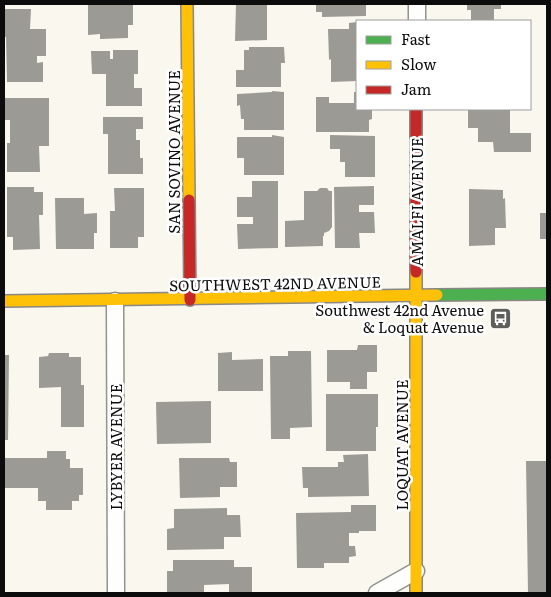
<svg xmlns="http://www.w3.org/2000/svg" width="551" height="597" viewBox="0 0 551 597" font-family="Literata,serif">
<rect width="100%" height="100%" fill="#faf7ef"/>
<g fill="#9c9a95">
<path d="M88,4H133V25H128V38L100,39V34L88,35Z"/>
<path d="M236,4H267V40L235,41Z"/>
<path d="M316,4H366V16L322,17V12H316Z"/>
<path d="M467,4H501V9H494V21H471V10H467Z"/>
<path d="M4,9H31L30,29H46V56H37V63L43,62V82H7L6,37H4Z"/>
<path d="M357,22V81L331,82V59L329,60L328,29H349V23Z"/>
<path d="M249,47H284L285,63H281V87H236V70H244V50H249Z"/>
<path d="M113,50H138V74H134V88H142V106H106V74H92L91,51H110V59H113Z"/>
<path d="M272,91L284,92V130H244V119H241L240,105L237,106V94L272,92Z"/>
<path d="M354,92H357V109H372V119L369,120V132H316V97H329V103H354Z"/>
<path d="M5,98H49V146H39L40,172H7V143H10V120H5Z"/>
<path d="M468,109H510V133H531V152H494L493,142H478V128H468Z"/>
<path d="M103,117H143V129H136V140H140V158H143V174H108V134H103Z"/>
<path d="M272,135L284,137V175H244V158H237V137H272Z"/>
<path d="M330,135L375,136V177H345V162H340V149H330Z"/>
<path d="M252,181H278V248L238,249L237,224H253V217H237V197H252Z"/>
<path d="M374,186V205H359V212H374L375,233H359L360,248H335L334,187Z"/>
<path d="M7,187H34V192H43V215H39L40,249L13,250V237H7Z"/>
<path d="M114,188H144V237H138V248H110V211H115Z"/>
<path d="M320,188H327L329,191H332V227L329,231L324,233V236H323V246L285,247V221L304,220V191H317Z"/>
<path d="M469,189L503,190V199L505,198L506,228H495V245L469,246Z"/>
<path d="M55,198H84V214L97,213V233H94V249H56Z"/>
<rect x="540" y="213" width="7" height="26"/>
<path d="M358,345H377V372H367V389H350V382H327V350H357Z"/>
<path d="M288,351H311L312,427L290,428V439H271L270,356H288Z"/>
<path d="M232,352V360L263,359V391H218V353Z"/>
<path d="M49,353H69V357H81V385H84V427H61V387L39,388V357L48,356Z"/>
<path d="M4,355H9L8,440H4Z"/>
<path d="M326,394H378V427H376V451H326Z"/>
<path d="M211,401V443L157,444L156,402Z"/>
<path d="M47,451H66V459H70V468H83V495H79V501H72V510H46V501H38V488H4V458H47Z"/>
<path d="M368,454L369,496L308,497V488H303L302,467H338V462H344L343,455Z"/>
<path d="M179,458H229L230,462H237V487H220V497L180,498Z"/>
<path d="M526,461H547V593H528Z"/>
<path d="M351,505H376V531H359V533H349V546H355L356,556L349,557V563H324V568H297L296,513L351,512Z"/>
<path d="M227,508V515H240L241,537H224V549L167,550V529L174,528V509Z"/>
<path d="M173,560H234V567H252V593H229V584L204,585V593H167V571H173Z"/>
</g>
<g fill="none" stroke-linecap="round" stroke-linejoin="round">
<defs>
<g id="street">
<path d="M417,21V4"/>
<path d="M115,301L116,593"/>
<path d="M377,593L416,571"/>
</g>
<path id="fast" d="M437,295L547,294"/>
<g id="slow">
<path d="M187,4L189,200"/>
<path d="M416,272V593"/>
<path d="M4,301L437,295"/>
</g>
<g id="jam">
<path d="M416,109V272"/>
<path d="M189,200L190,300"/>
</g>
</defs>
<use href="#street" stroke="#93928e" stroke-width="19"/>
<use href="#fast" stroke="#8a8885" stroke-width="14"/>
<use href="#slow" stroke="#8a8885" stroke-width="14"/>
<use href="#jam" stroke="#8a8885" stroke-width="14"/>
<use href="#street" stroke="#fefefd" stroke-width="16"/>
<use href="#fast" stroke="#4caf50" stroke-width="11"/>
<use href="#slow" stroke="#ffc107" stroke-width="11"/>
<use href="#jam" stroke="#c62828" stroke-width="11"/>
</g>
<defs>
<symbol id="bus-square" viewBox="-11 -11 22 22"><rect x="-9" y="-9" width="18" height="18" rx="4" fill="#5f5e5b" stroke="#fff"/><path d="M-5-6H5V4H4V6H2V4H-2V6H-4V4H-5ZM-3.5-4V0h7V-4ZM-3.5 1.2v1.5H-2V1.2ZM2 1.2v1.5H3.5V1.2Z" fill="#fff"/></symbol>
</defs>
<g fill-rule="evenodd">
<use href="#bus-square" x="488" y="306" width="25" height="25"/>
</g>
<g text-anchor="middle" dominant-baseline="central" stroke-width="5" stroke-linejoin="round" paint-order="stroke">
<g font-size="15" fill="#0c0c0c" stroke="#fff">
<text transform="translate(173 152) rotate(-90)">SAN SOVINO AVENUE</text>
<text transform="translate(416 202) rotate(-90)">AMALFI AVENUE</text>
<text transform="translate(275 283) rotate(-1)">SOUTHWEST 42ND AVENUE</text>
<text transform="translate(401 445) rotate(-90)">LOQUAT AVENUE</text>
<text transform="translate(115 447) rotate(-90)">LYBYER AVENUE</text>
</g>
<g font-size="15" fill="#0c0c0c" stroke="#fff" text-anchor="end">
<text x="484" y="309">Southwest 42nd Avenue<tspan x="484" dy="17">&amp; Loquat Avenue</tspan></text>
</g>
</g>
<rect width="551" height="597" fill="none" stroke="#0c0c0c" stroke-width="10"/>
<rect x="356" y="20" width="175" height="90" fill="#ffffff" stroke="#9e9e9e"/>
<rect x="366" y="36" width="25" height="8" fill="#4caf50" stroke="#9e9e9e"/>
<text x="401" y="45" font-size="15" fill="#0c0c0c">Fast</text>
<rect x="366" y="61" width="25" height="8" fill="#ffc107" stroke="#9e9e9e"/>
<text x="401" y="70" font-size="15" fill="#0c0c0c">Slow</text>
<rect x="366" y="86" width="25" height="8" fill="#c62828" stroke="#9e9e9e"/>
<text x="401" y="95" font-size="15" fill="#0c0c0c">Jam</text>
</svg>
